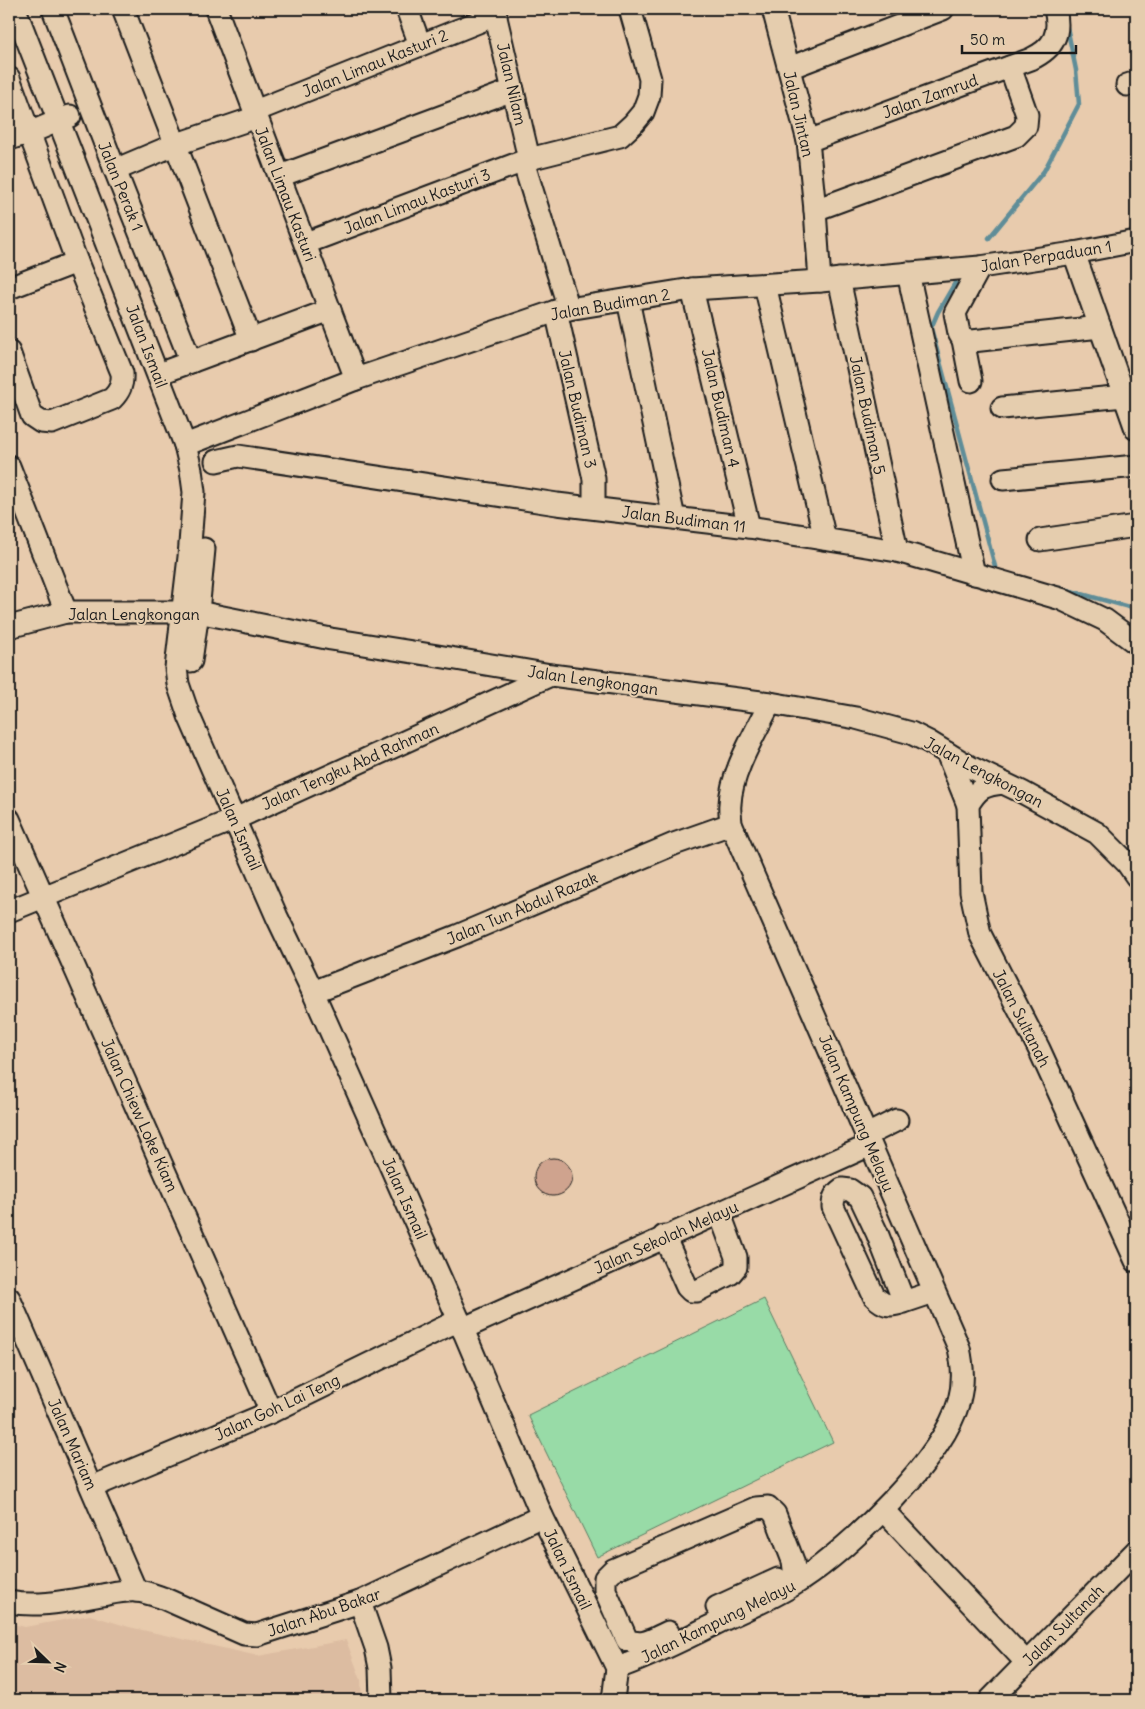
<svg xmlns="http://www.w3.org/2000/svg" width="1145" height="1709" viewBox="0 0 1145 1709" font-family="Delius,sans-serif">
<rect width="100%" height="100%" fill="#e8cbad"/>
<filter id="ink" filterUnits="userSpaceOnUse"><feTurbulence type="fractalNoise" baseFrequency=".02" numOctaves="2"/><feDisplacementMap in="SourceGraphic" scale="10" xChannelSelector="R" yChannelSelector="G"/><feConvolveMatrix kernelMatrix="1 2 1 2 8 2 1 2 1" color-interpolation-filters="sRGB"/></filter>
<g filter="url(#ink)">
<path fill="#dcbca1" d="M90,1615L129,1627L258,1656L346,1640L361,1680L362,1700H9V1623L25,1627Z"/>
<path fill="#98dba7" stroke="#5a7c62" d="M764,1299L833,1442L597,1557L528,1415Z"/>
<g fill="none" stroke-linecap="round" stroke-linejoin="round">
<g stroke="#5f8d98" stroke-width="4.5">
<path d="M989,238L1044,171L1079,104L1076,70L1066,22"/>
<path d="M955,283L938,312L931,328L996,570L1000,571"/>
<path d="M1060,588L1136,609"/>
</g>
</g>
<circle fill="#cfa38e" stroke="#1c1c1c" cx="553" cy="1177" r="19"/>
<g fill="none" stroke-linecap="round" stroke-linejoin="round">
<defs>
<g id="minor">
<path d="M15,9L185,445L191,470L194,492L189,557L176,668L178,684L189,716L277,917L313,992L459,1320L542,1516L617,1668L613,1700"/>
<path d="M53,9L115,170L191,362"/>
<path d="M123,9L251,340"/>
<path d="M216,9L356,379"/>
<path d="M407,9L420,45"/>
<path d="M494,9L529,159"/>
<path d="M773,9L808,141L815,210L820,281"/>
<path d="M789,68L943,9"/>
<path d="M9,78L77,262L122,373C123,384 120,391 112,399L52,423L41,422L32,416L9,352"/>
<path d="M1127,85L1136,82"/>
<path d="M255,111L496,15"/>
<path d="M9,139L29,133L70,116"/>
<path d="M808,141L1031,59C1054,48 1061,34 1055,9"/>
<path d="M523,161L569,309"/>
<path d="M115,170L174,145L257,117"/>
<path d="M280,176L513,90"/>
<path d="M815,210L1016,136L1026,126L1027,115L1010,67"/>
<path d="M306,243L529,159L620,136L633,124L643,112L649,96L650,79L630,9"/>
<path d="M1074,253L1136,429"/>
<path d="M908,273L974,574"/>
<path d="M839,279L897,551"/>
<path d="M765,285L825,539"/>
<path d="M9,288L77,262"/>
<path d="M692,289L749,527"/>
<path d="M628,300L674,518"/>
<path d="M556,311L594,479V507"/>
<path d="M963,340L972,341L1100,327"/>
<path d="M169,370L330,310"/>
<path d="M971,381L963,340L959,333L955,313L980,267"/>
<path d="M1002,408L1124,396"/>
<path d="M185,445L356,379L556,311L692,289L820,281L980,267L1074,253L1136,241"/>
<path d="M216,461L238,456L557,504L749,527L897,551L1061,599L1105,620L1136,643"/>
<path d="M9,466L66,612"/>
<path d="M1003,479L1136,466"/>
<path d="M1040,540L1136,526"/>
<path d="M9,627L66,612H198L331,639L438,656L551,675L770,703L856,718L911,733L929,742L970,767L1022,792L1097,833L1127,863L1136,876"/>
<path d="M191,661L198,612L204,549"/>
<path d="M947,753L968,805"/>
<path d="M1003,783C984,785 978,788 968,805L971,892L980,934L1039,1049L1136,1261"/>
<path d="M9,819L271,1412"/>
<path d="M9,911L235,819L551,675"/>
<path d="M313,992L457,936L674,844L731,824"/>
<path d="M867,1135L897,1120"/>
<path d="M664,1236L687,1287L691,1291H697L730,1274L736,1267V1257L720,1214"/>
<path d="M9,1298L136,1591"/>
<path d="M904,1302L877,1233L860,1197L850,1190L842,1189C835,1194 833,1198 833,1207L874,1296C884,1306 890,1307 904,1302L934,1292"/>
<path d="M462,1329L870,1145"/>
<path d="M92,1487L271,1412L459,1320"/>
<path d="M883,1510L1026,1662"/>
<path d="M9,1602C40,1608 71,1600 102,1595C113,1593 125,1590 137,1591C146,1592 154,1595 163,1598L244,1634L257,1635L360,1602L542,1516"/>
<path d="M360,1602L376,1648L380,1668L381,1700"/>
<path d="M717,1607L778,1579"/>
<path d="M668,1632C652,1639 644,1647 627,1640L605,1590V1578L613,1570L756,1508L768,1507L775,1514L793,1561L794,1569L800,1580"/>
<path d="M617,1668C652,1656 684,1639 717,1623C745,1609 775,1598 801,1580C851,1547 943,1459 959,1401C964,1382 963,1367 959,1348L731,824C731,818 729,811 730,804C731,772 756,732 770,703"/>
<path d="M990,1700L1136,1551"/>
</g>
</defs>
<use href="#minor" stroke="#1c1c1c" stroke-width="25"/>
<use href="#minor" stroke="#e5cdae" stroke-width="21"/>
</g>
</g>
<g text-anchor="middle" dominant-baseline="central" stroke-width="4" stroke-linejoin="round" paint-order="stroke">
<g font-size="16" fill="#1c1c1c" stroke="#e5cdae">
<text transform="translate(375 63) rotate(-22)">Jalan Limau Kasturi 2</text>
<text transform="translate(512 84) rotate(77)">Jalan Nilam</text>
<text transform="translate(930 96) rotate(-20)">Jalan Zamrud</text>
<text transform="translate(799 114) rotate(77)">Jalan Jintan</text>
<text transform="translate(121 186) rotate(68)">Jalan Perak 1</text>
<text transform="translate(286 194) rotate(69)">Jalan Limau Kasturi</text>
<text transform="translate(417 201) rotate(-21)">Jalan Limau Kasturi 3</text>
<text transform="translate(1046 256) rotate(-9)">Jalan Perpaduan 1</text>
<text transform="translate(610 304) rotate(-10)">Jalan Budiman 2</text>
<text transform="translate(147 346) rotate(69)">Jalan Ismail</text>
<text transform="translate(721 408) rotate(77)">Jalan Budiman 4</text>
<text transform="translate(578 409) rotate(77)">Jalan Budiman 3</text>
<text transform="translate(868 415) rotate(78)">Jalan Budiman 5</text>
<text transform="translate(684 519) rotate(7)">Jalan Budiman 11</text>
<text x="134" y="614">Jalan Lengkongan</text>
<text transform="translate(593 680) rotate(8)">Jalan Lengkongan</text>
<text transform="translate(350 766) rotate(-24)">Jalan Tengku Abd Rahman</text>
<text transform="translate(984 772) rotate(28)">Jalan Lengkongan</text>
<text transform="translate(239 829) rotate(66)">Jalan Ismail</text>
<text transform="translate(522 908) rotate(-23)">Jalan Tun Abdul Razak</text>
<text transform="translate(1022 1018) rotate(63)">Jalan Sultanah</text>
<text transform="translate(857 1113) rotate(67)">Jalan Kampung Melayu</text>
<text transform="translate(140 1115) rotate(66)">Jalan Chiew Loke Kiam</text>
<text transform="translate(405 1198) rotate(66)">Jalan Ismail</text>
<text transform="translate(666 1237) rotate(-24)">Jalan Sekolah Melayu</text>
<text transform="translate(277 1407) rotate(-25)">Jalan Goh Lai Teng</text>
<text transform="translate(73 1444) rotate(66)">Jalan Mariam</text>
<text transform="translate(568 1569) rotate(64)">Jalan Ismail</text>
<text transform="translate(324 1612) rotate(-19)">Jalan Abu Bakar</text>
<text transform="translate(718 1621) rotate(-26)">Jalan Kampung Melayu</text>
<text transform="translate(1063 1625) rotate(-45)">Jalan Sultanah</text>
</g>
</g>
<rect width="1145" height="1709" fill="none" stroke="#e5cdae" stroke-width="30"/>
<rect x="15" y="15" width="1115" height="1679" fill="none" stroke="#1c1c1c" stroke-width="2" filter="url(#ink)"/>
<g transform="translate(48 1662) rotate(113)" stroke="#e5cdae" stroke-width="4" paint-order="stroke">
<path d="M0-4L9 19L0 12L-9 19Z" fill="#1c1c1c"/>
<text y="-8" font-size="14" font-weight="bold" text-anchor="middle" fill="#1c1c1c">N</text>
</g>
<path d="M962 45v8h114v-8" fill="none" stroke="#1c1c1c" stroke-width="2.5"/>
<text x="970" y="45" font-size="15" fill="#1c1c1c" stroke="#e5cdae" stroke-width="4" paint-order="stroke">50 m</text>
</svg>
